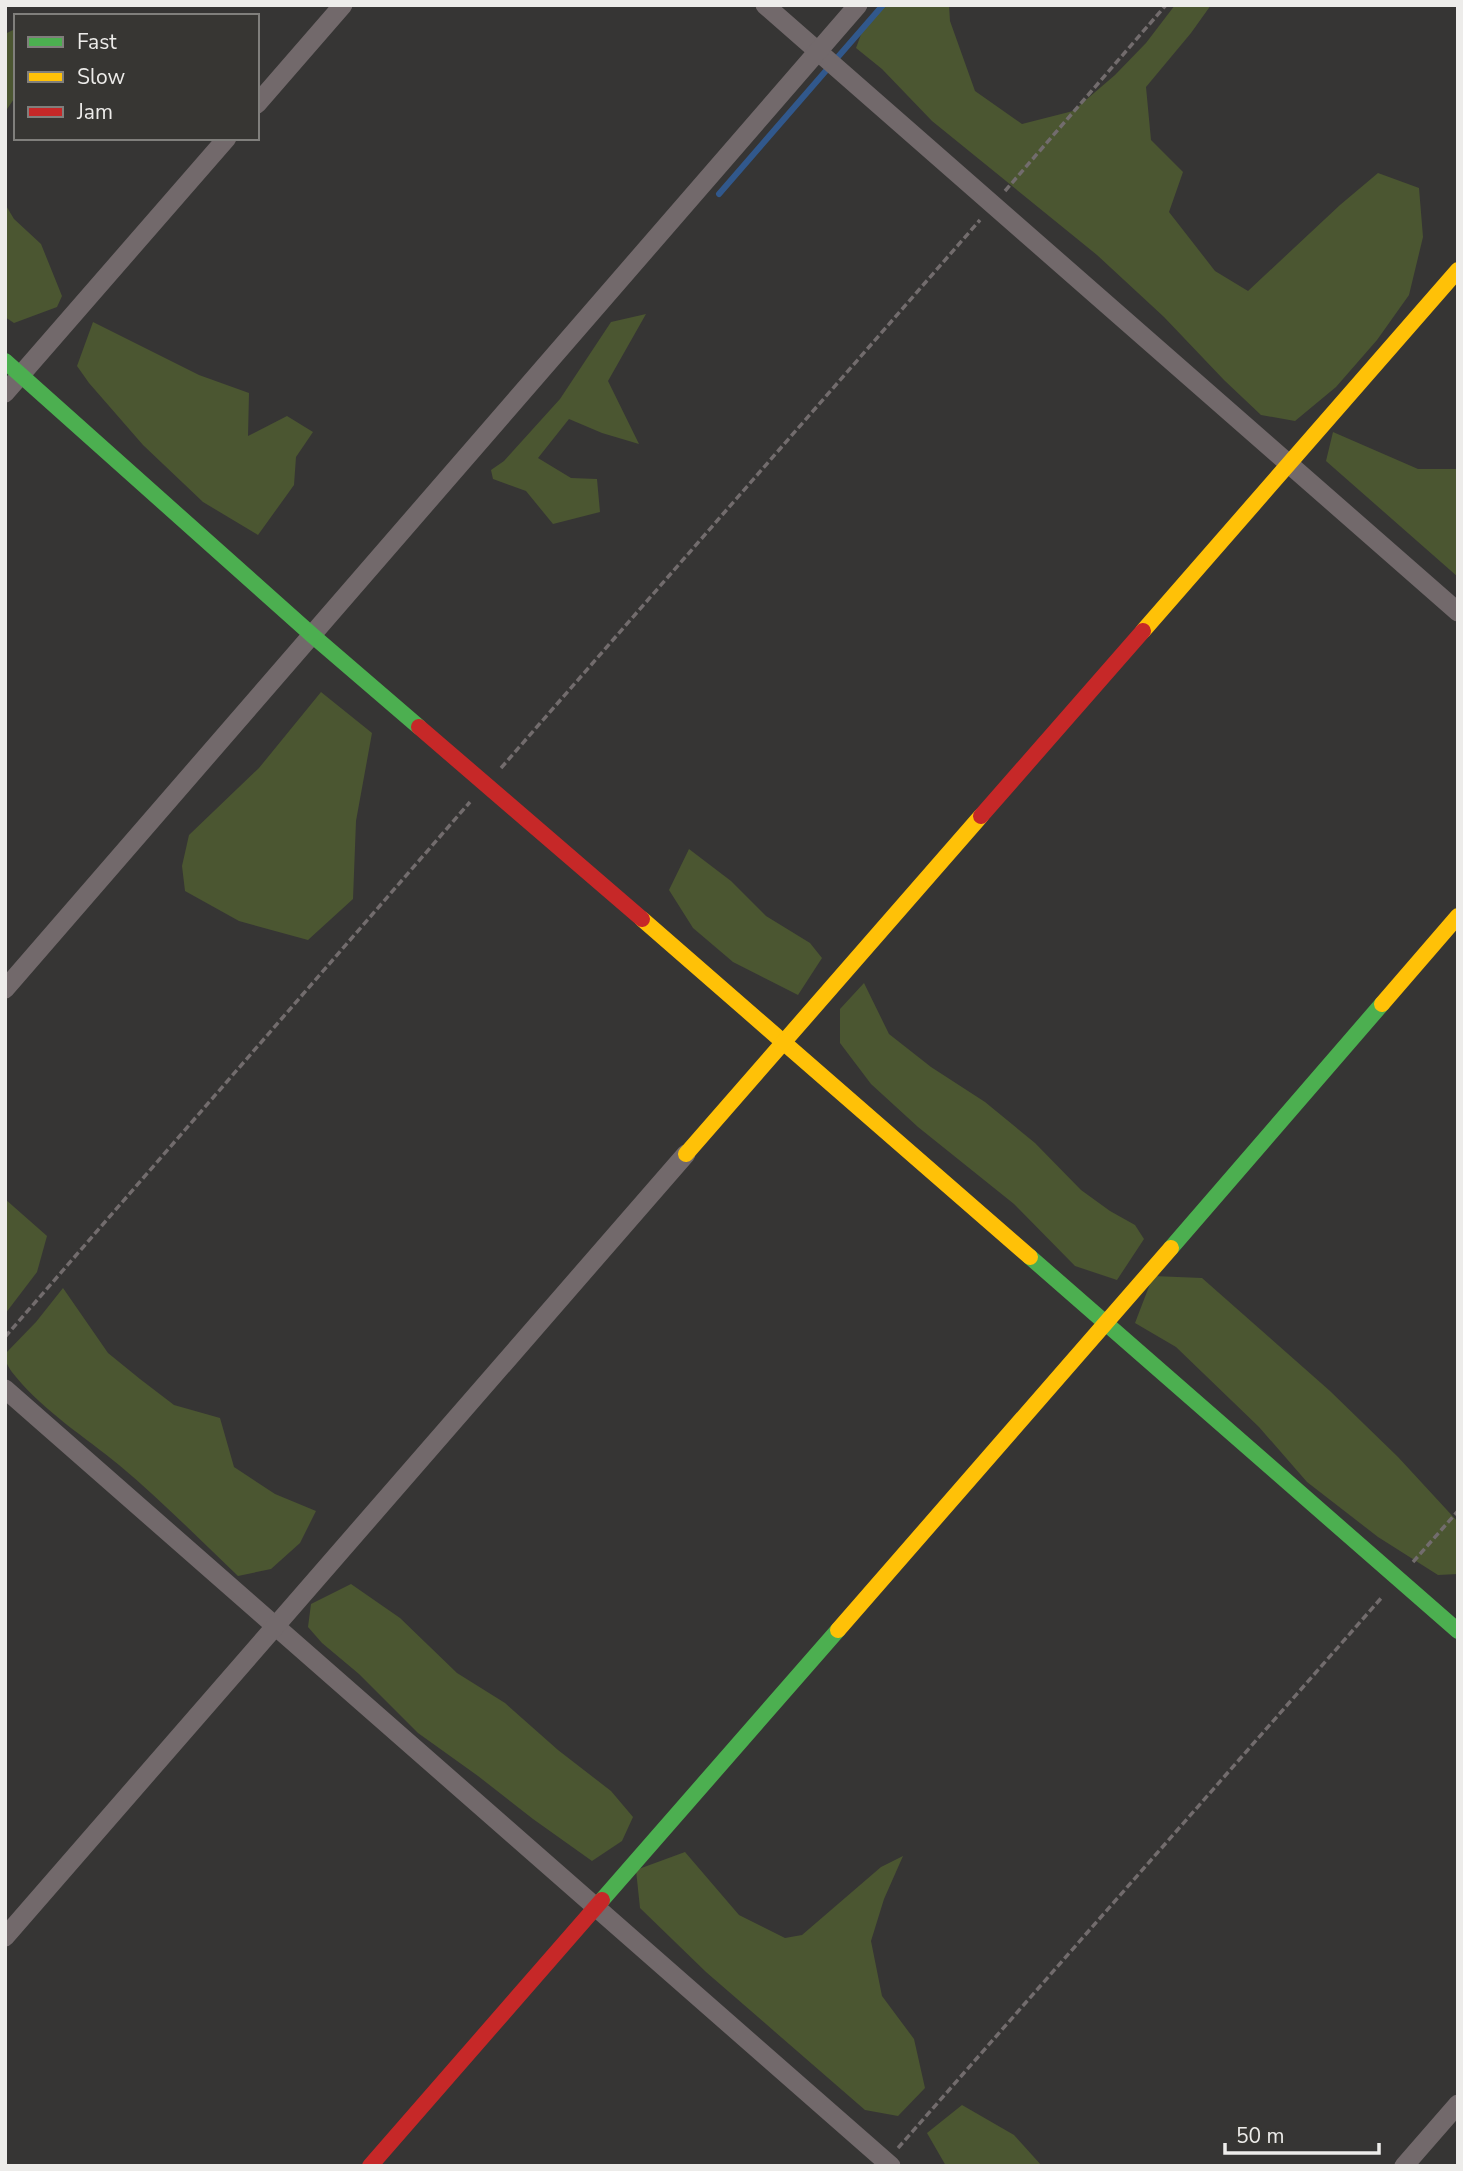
<svg xmlns="http://www.w3.org/2000/svg" width="1463" height="2171" viewBox="0 0 1463 2171" font-family="'Nunito Sans',sans-serif">
<rect width="100%" height="100%" fill="#363534"/>
<g fill="#4b5631">
<path d="M886,5H949L950,21L975,91L1022,124L1073,111L1115,75L1146,43L1175,5H1211L1191,33L1146,87L1151,140L1183,172L1169,212L1215,271L1248,291L1340,205L1378,173L1419,188L1423,237L1409,295L1377,340L1336,387L1295,421L1261,415L1224,380L1164,317L1097,255L932,121L882,69L856,48L863,29Z"/>
<path d="M15,29L16,96L5,112V34Z"/>
<path d="M5,204L14,219L41,244L62,296L57,307L14,323L5,317Z"/>
<path d="M646,314L608,381L639,444L602,433L569,419L538,458L571,478L597,479L600,512L553,524L526,491L493,479L491,470L504,461L560,399L611,322Z"/>
<path d="M93,322L199,375L249,393L248,436L287,416L313,432L296,457L294,485L258,535L203,502L143,445L89,383L77,366Z"/>
<path d="M1333,432L1418,469H1458V577L1326,461Z"/>
<path d="M321,692L372,733L356,821L353,899L308,940L239,921L185,891L182,866L189,835L259,768Z"/>
<path d="M689,849L731,881L766,916L810,943L822,958L798,995L733,962L693,928L669,890Z"/>
<path d="M864,983L889,1034L931,1067L985,1102L1035,1143L1081,1190L1110,1211L1135,1225L1144,1239L1117,1280L1075,1266L1014,1204L918,1127L871,1084L840,1043V1009Z"/>
<path d="M5,1199L47,1236L37,1272L5,1314Z"/>
<path d="M1153,1276L1202,1278L1330,1391L1398,1457L1458,1522V1574L1438,1575L1378,1537L1307,1482L1259,1427L1176,1347L1135,1323Z"/>
<path d="M63,1288L108,1353L140,1379L174,1405L220,1418L234,1467L275,1494L316,1511L300,1543L271,1569L238,1576C199,1539 161,1500 119,1465C85,1437 45,1412 16,1377C10,1370 5,1363 5,1354L36,1322Z"/>
<path d="M351,1584L400,1618L457,1673L505,1703L558,1750L611,1791L633,1817L622,1841L592,1861L533,1819L478,1776L418,1733L359,1674L322,1643L308,1627L311,1604Z"/>
<path d="M685,1852L739,1915L785,1938L802,1935L881,1867L903,1856L884,1899L871,1941L882,1996L914,2039L925,2088L898,2116L865,2110L706,1972L640,1908L636,1870Z"/>
<path d="M962,2105L1014,2135L1042,2166H946L927,2133Z"/>
</g>
<g fill="none" stroke-linecap="round" stroke-linejoin="round">
<path stroke="#31588c" stroke-width="6" d="M719,194L883,5"/>
<g stroke="#726c6d" stroke-width="3.5" stroke-dasharray="7 3.5" stroke-linecap="butt">
<path d="M1005,191L1166,5"/>
<path d="M501,768L980,220"/>
<path d="M5,1337L470,802"/>
<path d="M1413,1562L1458,1511"/>
<path d="M898,2148L1383,1596"/>
</g>
<g stroke="#72696b" stroke-width="19">
<path d="M765,5L1458,612"/>
<path d="M257,104L343,5"/>
<path d="M5,393L227,138"/>
<path d="M5,989L858,5"/>
<path d="M5,1389L891,2166"/>
<path d="M5,1937L686,1154"/>
<path d="M1404,2166L1458,2104"/>
</g>
<g stroke="#4caf50" stroke-width="16">
<path d="M5,361L312,635L419,727"/>
<path d="M1171,1248L1382,1004"/>
<path d="M1030,1257L1458,1631"/>
<path d="M602,1900L838,1630"/>
</g>
<g stroke="#ffc107" stroke-width="16">
<path d="M1143,631L1458,270"/>
<path d="M642,919L1030,1257"/>
<path d="M1382,1004L1458,916"/>
<path d="M686,1154L981,816"/>
<path d="M838,1630L1171,1248"/>
</g>
<g stroke="#c62828" stroke-width="16">
<path d="M419,727L642,919"/>
<path d="M981,816L1143,631"/>
<path d="M370,2166L602,1900"/>
</g>
</g>
<rect width="1463" height="2171" fill="none" stroke="#edecea" stroke-width="14"/>
<rect x="14" y="14" width="245" height="126" fill="#373633" stroke="#807f7c" stroke-width="2"/>
<rect x="28" y="37" width="35" height="10" fill="#4caf50" stroke="#807f7c" stroke-width="2"/>
<text x="77" y="49" font-size="21" fill="#edecea">Fast</text>
<rect x="28" y="72" width="35" height="10" fill="#ffc107" stroke="#807f7c" stroke-width="2"/>
<text x="77" y="84" font-size="21" fill="#edecea">Slow</text>
<rect x="28" y="107" width="35" height="10" fill="#c62828" stroke="#807f7c" stroke-width="2"/>
<text x="77" y="119" font-size="21" fill="#edecea">Jam</text>
<path d="M1225 2143v10h154v-10" fill="none" stroke="#edecea" stroke-width="3.5"/>
<text x="1236" y="2143" font-size="21" fill="#edecea" stroke="#373633" stroke-width="5" paint-order="stroke">50 m</text>
</svg>
